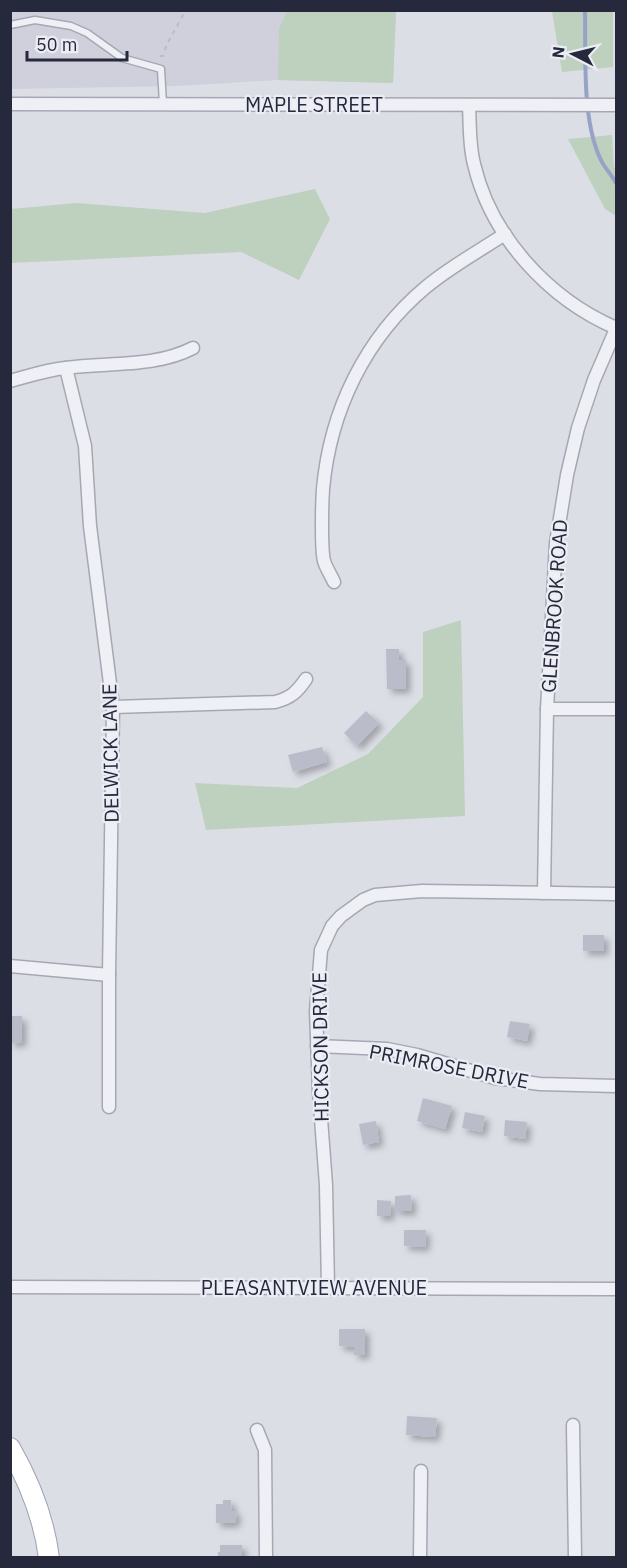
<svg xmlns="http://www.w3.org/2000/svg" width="627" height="1568" viewBox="0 0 627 1568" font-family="'IBM Plex Sans',sans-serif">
<defs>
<filter id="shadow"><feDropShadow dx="4.5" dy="4.5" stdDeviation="3" flood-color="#0004"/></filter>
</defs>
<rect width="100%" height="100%" fill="#dcdee6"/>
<path fill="#cfd0db" d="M10,11H396L393,83L278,80L177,86L11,89Z"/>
<g fill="#bed0be">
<path d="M287,11H396L393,83L278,80L279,29Z"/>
<path d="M552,11H613V67L562,72Z"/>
<path d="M612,135L614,167L616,170V216L605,209L568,139Z"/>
<path d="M315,189L330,219L299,280L241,252L11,263V209L76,203L205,213Z"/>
<path d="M461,620L465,816L206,830L195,783L297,788L368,754L423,697V632Z"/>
</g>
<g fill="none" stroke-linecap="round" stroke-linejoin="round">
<path stroke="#97a3c6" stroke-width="4" d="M585,10C586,54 581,125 603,164C607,170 612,176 616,183"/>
</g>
<g fill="#babcc9" filter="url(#shadow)">
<path d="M386,649H399V660H406V689H387Z"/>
<path d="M366,711L379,723L357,746L344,733Z"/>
<path d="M322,747L327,762L293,772L288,755Z"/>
<rect x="583" y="935" width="21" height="16"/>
<path d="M10,1016H22V1042L10,1043Z"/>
<path d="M510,1021L530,1024L527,1041L507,1037Z"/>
<path d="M423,1098L452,1106L445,1129L417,1121Z"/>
<path d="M465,1112L485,1116L482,1132L462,1128Z"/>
<path d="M505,1120L527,1122L525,1139L504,1136Z"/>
<path d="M376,1121L379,1142L363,1145L359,1124Z"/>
<path d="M411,1195L412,1211H395V1196Z"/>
<path d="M377,1200L391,1201L390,1216H377Z"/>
<path d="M404,1230H426L425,1247L404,1246Z"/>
<path d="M339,1329H365V1355H354V1347L339,1346Z"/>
<path d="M407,1416L437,1418L435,1437L406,1435Z"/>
<path d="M223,1500H231L232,1511H237L235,1523H216V1504H223Z"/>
<path d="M220,1545H242V1558H218V1552H220Z"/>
</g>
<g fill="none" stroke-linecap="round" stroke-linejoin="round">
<defs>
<path id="service" d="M10,25L35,20L71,26L87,33L122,58L161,69L163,104"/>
<g id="minor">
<path d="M10,104L616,105"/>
<path d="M469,105C470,125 469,145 474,164C491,237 549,299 616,328"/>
<path d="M66,368L85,446L90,526L113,707L109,975V1107"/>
<path d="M10,381C29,376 46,370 65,368C108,362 154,368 193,348"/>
<path d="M334,582C331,575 326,568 324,561C321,549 322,503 323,489C330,411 365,338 426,287C450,267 479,251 505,234"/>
<path d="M113,707L275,702C291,698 297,692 306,679"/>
<path d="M547,709H616"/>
<path d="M544,893L547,709L556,543L567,475L578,428L594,380L616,329"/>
<path d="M10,966L109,975"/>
<path d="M317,1046L387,1049L417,1055L495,1078L540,1084L616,1086"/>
<path d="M10,1287L616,1289"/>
<path d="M328,1287L326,1185L319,1092L316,1011L321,950L332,926L341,916L363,900L375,895L422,891L616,894"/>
<path d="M573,1425L575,1558"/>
<path d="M257,1430L265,1450L266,1558"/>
<path d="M420,1558L421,1471"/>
</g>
<path id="primary" d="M10,1448C30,1483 44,1518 49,1558"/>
</defs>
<use href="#service" stroke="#a5a8b3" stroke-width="9"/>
<use href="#minor" stroke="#a5a8b3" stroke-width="15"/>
<use href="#primary" stroke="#9ca0b2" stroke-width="22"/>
<path stroke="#bbbcc5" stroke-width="2" stroke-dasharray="4.5 4.5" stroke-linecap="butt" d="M160,56H163L167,44L186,10"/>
<use href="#service" stroke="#eff0f5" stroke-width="6"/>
<use href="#minor" stroke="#eff0f5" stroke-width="12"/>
<use href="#primary" stroke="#fff" stroke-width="20"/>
</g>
<g text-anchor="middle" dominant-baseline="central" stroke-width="4.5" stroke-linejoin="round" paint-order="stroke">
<g font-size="20" fill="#26293c" stroke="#ecedf4">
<text x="314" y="104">MAPLE STREET</text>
<text transform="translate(554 606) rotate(-86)">GLENBROOK ROAD</text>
<text transform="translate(110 753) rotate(-91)">DELWICK LANE</text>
<text transform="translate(320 1047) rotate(-91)">HICKSON DRIVE</text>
<text transform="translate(449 1066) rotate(11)">PRIMROSE DRIVE</text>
<text x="314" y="1287">PLEASANTVIEW AVENUE</text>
</g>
</g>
<rect width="627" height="1568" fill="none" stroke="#26293c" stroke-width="24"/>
<g transform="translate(573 54) rotate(277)" stroke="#ecedf4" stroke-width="4.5" paint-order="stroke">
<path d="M0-4.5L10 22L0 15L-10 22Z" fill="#26293c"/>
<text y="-9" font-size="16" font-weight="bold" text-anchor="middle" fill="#26293c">N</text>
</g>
<path d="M27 51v9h100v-9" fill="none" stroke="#26293c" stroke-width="3"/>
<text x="36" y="51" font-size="18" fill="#26293c" stroke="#ecedf4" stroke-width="4.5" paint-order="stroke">50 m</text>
</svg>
